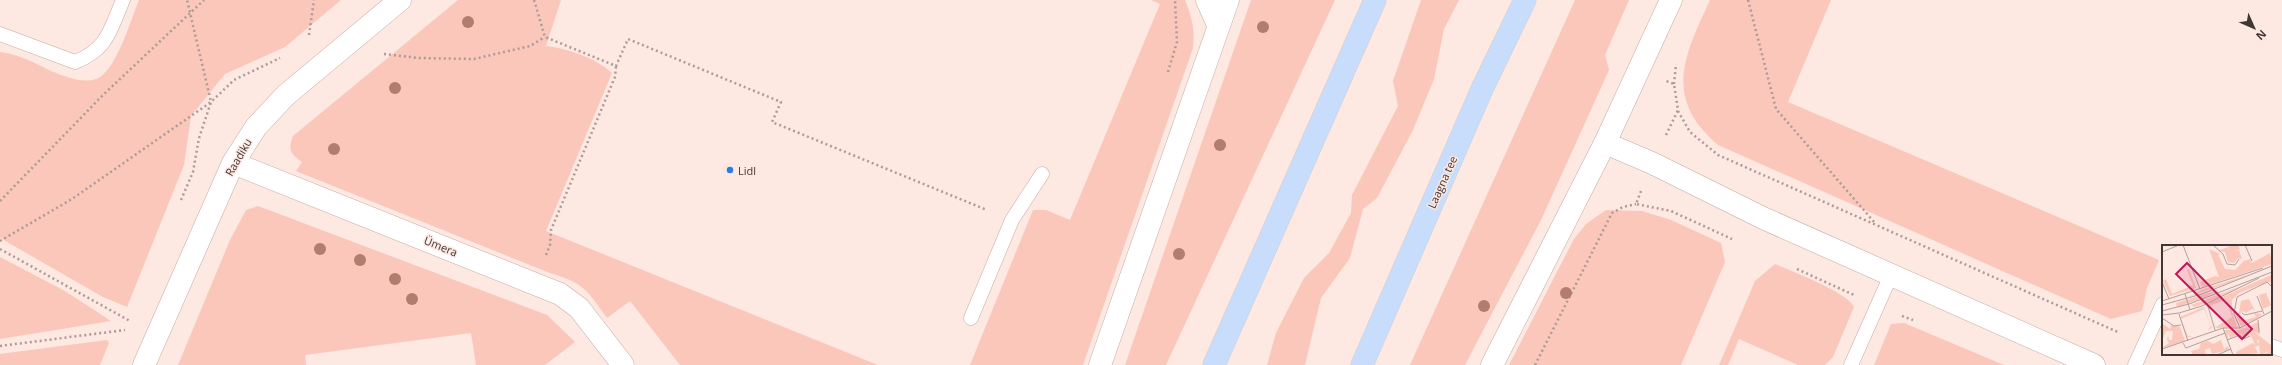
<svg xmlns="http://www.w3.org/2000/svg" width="2282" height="365" viewBox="0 0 2282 365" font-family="'Open Sans',sans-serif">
<rect width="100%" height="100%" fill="#fde8e2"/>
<g fill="#fac7ba">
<path d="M139,0H341L285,47L225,74L191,116L184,165L127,307L103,297L0,238V52C18,54 35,63 51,71C64,76 82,84 96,79C116,72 131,19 139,0Z"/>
<path d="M458,0H561L546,46C569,49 594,57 612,73L546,231L878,365H680L630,301L607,318C587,290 584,283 550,273L296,171L302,162C290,154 288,149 293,136Z"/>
<path d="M1151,0H1185C1192,17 1195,30 1193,48L1083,365H970L1033,210H1046L1070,220L1160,4Z"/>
<path d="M1251,0H1335L1166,365H1125Z"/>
<path d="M1421,0H1459L1444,29L1434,79L1413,130L1377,198L1363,209L1350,258L1321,298L1305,365H1267L1276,333L1304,278L1329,253L1351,213L1352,195L1398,106L1393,81Z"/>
<path d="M1575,0H1629L1605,55L1609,70L1541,220L1465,365H1410Z"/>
<path d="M1710,0H1831L1788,102L2159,260L2147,288L2142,311L2111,319L1718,145C1663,98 1684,56 1710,0Z"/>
<path d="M258,206L547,315L575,342L545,365H476L471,333L305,355L306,365H178L230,240L246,210Z"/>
<path d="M1606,210L1642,211L1671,220L1721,243L1725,262L1681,365H1509L1574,239L1586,224Z"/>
<path d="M0,257L65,291L111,321L0,339Z"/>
<path d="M1775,264C1793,272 1847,292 1854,307L1833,357L1825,365H1798L1739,339L1728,365H1719L1755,281Z"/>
<path d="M1904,323L2004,365H1874L1891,324Z"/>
<path d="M107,340L109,343L100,365H0V354Z"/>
</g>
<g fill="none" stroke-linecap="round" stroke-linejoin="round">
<defs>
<g id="service">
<path d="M0,34L75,62C108,49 110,30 123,0"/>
<path d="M971,318L1012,220L1042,174"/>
<path d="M2271,346L2282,350"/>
<path d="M1851,365L1891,275"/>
<path d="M2135,365L2163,304"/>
</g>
<g id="minor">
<path d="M1605,143L1652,163L1763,218L2094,365"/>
<path d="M233,163L560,294L579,308L623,365"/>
</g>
<g id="tertiary">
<path d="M1207,0L1218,25"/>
<path d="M144,365L233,163L256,127L286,95L400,0"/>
<path d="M1100,365L1228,0"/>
<path d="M1492,365L1605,143L1671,0"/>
</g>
<g id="primary">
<path d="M1214,365L1375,0"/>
<path d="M1362,365L1482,89L1525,0"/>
</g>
</defs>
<use href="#service" stroke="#c5aba5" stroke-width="15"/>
<use href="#minor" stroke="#c5aba5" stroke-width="23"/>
<use href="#tertiary" stroke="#c5aba5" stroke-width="23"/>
<use href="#primary" stroke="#d1cfce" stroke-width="23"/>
<g stroke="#ac9b97" stroke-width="2.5" stroke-dasharray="2 3" stroke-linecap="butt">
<path d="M534,0L545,37L616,66L628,39L781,102L772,122L987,210"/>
<path d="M1748,0L1776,109L1875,223"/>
<path d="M309,35L314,0"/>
<path d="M384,54L419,58L474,59L530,46L545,37"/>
<path d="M1168,72L1177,42L1175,0"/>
<path d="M1674,84L1676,64"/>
<path d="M1678,111L1690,132L1718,155L2120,333"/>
<path d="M1666,135L1678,110L1674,84L1666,81"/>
<path d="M1641,191L1636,204L1671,211L1732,239"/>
<path d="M181,200L193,172L199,138L211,102L234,80L280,58"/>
<path d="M0,201L103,95L204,0"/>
<path d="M0,241L72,199L211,102L187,0"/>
<path d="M0,249L130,321"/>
<path d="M546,255L550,245L551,230L615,77L616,66"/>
<path d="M1797,269L1854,295"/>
<path d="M1902,316L1913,320"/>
<path d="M0,346L125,330"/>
<path d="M1535,365L1612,213L1623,207L1636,204"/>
</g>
<use href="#service" stroke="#fff" stroke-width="14"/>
<use href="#minor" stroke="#fff" stroke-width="22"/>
<use href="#tertiary" stroke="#fff" stroke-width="22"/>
<use href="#primary" stroke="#c7ddfb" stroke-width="22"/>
</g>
<g fill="#b27d6f">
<circle cx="468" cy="22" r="6"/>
<circle cx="1263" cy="27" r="6"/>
<circle cx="395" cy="88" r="6"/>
<circle cx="1220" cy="145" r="6"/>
<circle cx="334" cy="149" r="6"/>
<circle cx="320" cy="249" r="6"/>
<circle cx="1179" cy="254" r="6"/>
<circle cx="360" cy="260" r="6"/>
<circle cx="395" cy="279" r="6"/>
<circle cx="1566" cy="293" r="6"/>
<circle cx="412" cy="299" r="6"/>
<circle cx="1484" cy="306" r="6"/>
</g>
<circle fill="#277de7" stroke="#fde8e2" stroke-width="1.5" cx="730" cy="170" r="4"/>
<g text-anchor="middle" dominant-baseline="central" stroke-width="3" stroke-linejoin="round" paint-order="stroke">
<g font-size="11" fill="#403633" stroke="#fde8e2">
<text transform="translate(238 157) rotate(-60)">Raadiku</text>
<text transform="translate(1442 182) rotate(-66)">Laagna tee</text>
<text transform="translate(441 246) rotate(22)">Ümera</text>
</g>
<g font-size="11" fill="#403633" stroke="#fde8e2" text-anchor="start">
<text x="738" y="170">Lidl</text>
</g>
</g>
<g transform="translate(2162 245)">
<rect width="110" height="110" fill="#fde8e2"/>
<path d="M71,0H76L78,4L71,7L77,5L80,14L76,13L72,18L66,17L63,7L56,6ZM47,4L58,9L56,10L63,24L73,25L82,16L88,14L90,18L108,8L110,19L40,42L38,37L53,31L57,32ZM27,24L34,43L8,51L1,36L4,34L10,49L31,40L25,25ZM92,28L66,38L26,52L42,44ZM109,30L110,31V39V37H105L77,48L70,55V67L75,82L54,83L52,78L54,82L70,72L64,55L47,61L48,65L46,60L47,58ZM82,40L44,58L32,62L29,60ZM60,44L39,54L15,62L14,58ZM104,48L109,60L101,64L97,50ZM87,54L93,66L90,64L84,68L81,66L76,71L84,75L94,72L92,68L100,69L95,74L79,81L73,68H77L79,56ZM42,62L50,83L46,85L49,81L42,64L19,74L26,91H32L26,92L25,91L18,72ZM97,77L98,90L90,85L110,101V109L108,110H101L108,106L98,110L97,95L99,94L92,97L86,85L87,90L82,93L79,89L68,93L66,88V94L62,85H77L85,82L89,84L86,81ZM0,78L8,84L9,80L18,82L23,96L0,103L7,98L5,95L6,90L7,95H10L11,86H4L1,93ZM59,95L62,104L66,101L67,105L50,109L48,103L43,105L44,110H31L29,106L37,104L39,98L46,96L51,99ZM95,96L98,100L93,102L96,108L75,110L74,107L91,98L93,101L92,97Z" fill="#fac7ba"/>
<path fill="none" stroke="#b1a19c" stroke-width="1" d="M21,0L38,44M51,0L61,9L65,19L73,20L77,14M83,0L90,16M0,7L17,0M0,37L7,54M23,49L28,65M95,51L102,69M0,56L101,23M45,58L53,85M0,60L40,49L110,21M0,66L27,59L110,27M80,68L83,70L100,66M17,69L26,96M0,70L17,68L40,61L97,33M0,73L12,81L19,80M96,75L97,87M61,83L71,110M78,83L72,69L75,52L105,37L110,42M65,95L78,90L81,94L88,91M21,98L24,103L63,88M0,104L61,83H78L110,66M55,110L69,104"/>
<path fill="#c2185b" fill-opacity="0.15" stroke="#c2185b" stroke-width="2" d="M25,18L90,84L80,94L14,29Z"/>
<rect width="110" height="110" fill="none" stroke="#403633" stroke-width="2"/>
</g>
<g transform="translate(2254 28) rotate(135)" stroke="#fde8e2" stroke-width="3" paint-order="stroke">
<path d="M0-3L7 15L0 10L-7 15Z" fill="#403633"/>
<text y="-6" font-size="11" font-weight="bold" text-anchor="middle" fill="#403633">N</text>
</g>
</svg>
